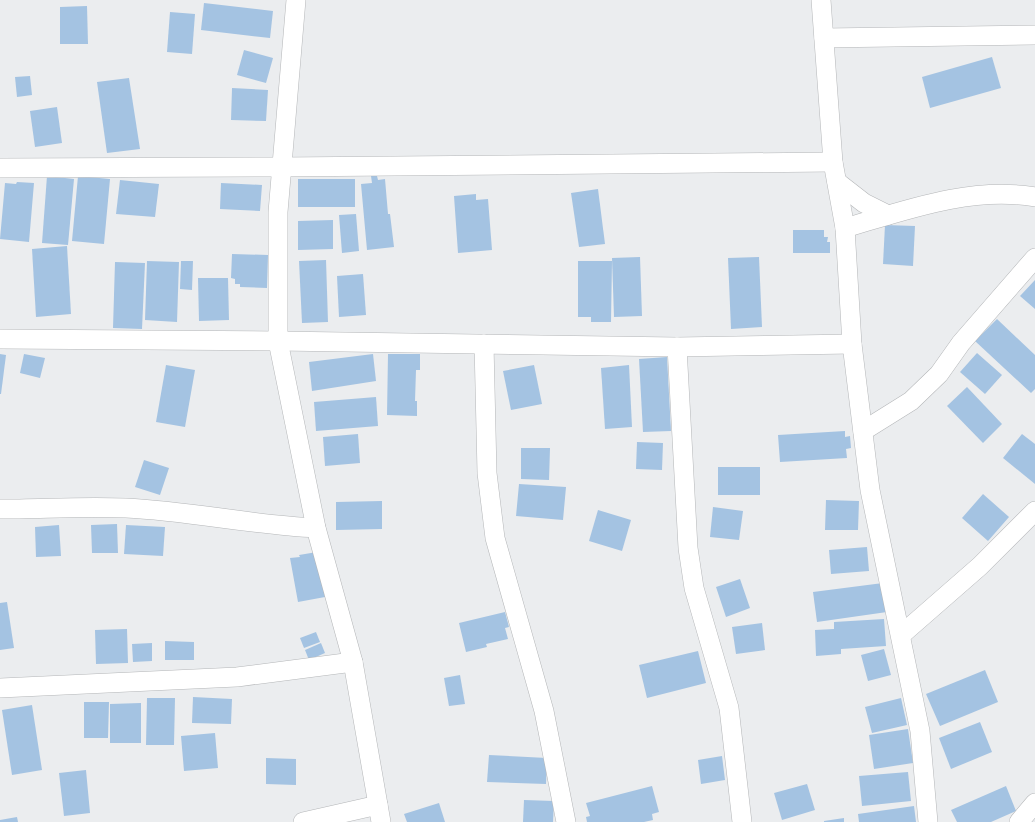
<svg xmlns="http://www.w3.org/2000/svg" width="1035" height="822" viewBox="0 0 1035 822" font-family="'PT Sans',sans-serif">
<rect width="100%" height="100%" fill="#ebedef"/>
<g fill="#a4c3e2">
<path d="M204,3L273,11L270,38L201,30Z"/>
<path d="M87,6L88,44H60V7Z"/>
<path d="M170,12L195,14L192,54L167,52Z"/>
<path d="M244,50L273,58L266,83L237,75Z"/>
<path d="M992,57L1001,88L930,108L922,77Z"/>
<path d="M30,76L32,95L17,97L15,77Z"/>
<path d="M129,78L140,149L107,153L97,82Z"/>
<path d="M232,88L268,90L266,121L231,120Z"/>
<path d="M57,107L62,143L35,147L30,111Z"/>
<path d="M47,176L74,179L68,245L42,243Z"/>
<path d="M78,176L110,179L104,244L72,241Z"/>
<path d="M371,176H377L378,180L385,179L388,214H390L394,247L367,250L361,184L372,183Z"/>
<rect x="298" y="179" width="57" height="28"/>
<path d="M120,180L159,184L155,217L116,214Z"/>
<path d="M17,182L34,183L29,242L0,239L5,183L16,184Z"/>
<path d="M221,183L262,185L260,211L220,209Z"/>
<path d="M598,189L605,244L579,247L571,193Z"/>
<path d="M476,194V200L488,199L492,250L458,253L454,196Z"/>
<path d="M356,214L359,251L342,253L339,215Z"/>
<path d="M333,220V249L298,250V221Z"/>
<path d="M885,225L915,226L913,266L883,264Z"/>
<path d="M793,230H824V237H828L827,242H830V253H793Z"/>
<path d="M67,246L71,314L36,317L32,249Z"/>
<path d="M232,254L268,255L267,288L240,287V284H235V279L231,278Z"/>
<path d="M640,257L642,316L614,317L612,258Z"/>
<path d="M759,257L762,327L731,329L728,258Z"/>
<path d="M326,260L328,322L302,323L299,261Z"/>
<path d="M147,261L179,262L177,322L145,320Z"/>
<path d="M181,261H193L192,290L180,289Z"/>
<path d="M578,261H612L611,322H591V317H578Z"/>
<path d="M115,262L145,263L142,329L113,328Z"/>
<path d="M363,274L366,315L339,317L337,276Z"/>
<path d="M198,278H228L229,320L199,321Z"/>
<path d="M1035,280V309L1020,296Z"/>
<path d="M997,319L1035,355V389L1031,393L975,341Z"/>
<path d="M977,353L1002,375L985,394L960,372Z"/>
<path d="M0,354L6,355L1,394H0Z"/>
<path d="M24,354L45,358L40,378L20,373Z"/>
<path d="M373,354L376,381L312,391L309,362Z"/>
<path d="M388,354H420V370H416L415,401H417V416L387,415Z"/>
<path d="M667,357L671,431L643,432L639,359Z"/>
<path d="M166,365L195,370L185,427L156,422Z"/>
<path d="M534,365L542,404L511,410L503,371Z"/>
<path d="M629,365L632,427L605,429L601,368Z"/>
<path d="M967,387L1002,424L983,443L947,406Z"/>
<path d="M376,397L378,426L316,431L314,402Z"/>
<path d="M845,431V437L850,436L851,448L846,449L847,458L780,462L778,435Z"/>
<path d="M358,434L360,463L325,466L323,437Z"/>
<path d="M1022,434L1035,444V484L1003,458Z"/>
<path d="M637,442L663,443L662,470L636,469Z"/>
<path d="M521,448H550L549,480L521,479Z"/>
<path d="M144,460L169,468L160,495L135,487Z"/>
<rect x="718" y="467" width="42" height="28"/>
<path d="M519,484L566,487L563,520L516,516Z"/>
<path d="M983,494L1009,517L988,541L962,518Z"/>
<path d="M826,500L859,501L858,530H825Z"/>
<path d="M382,501V529L336,530V502Z"/>
<path d="M713,507L743,511L739,540L710,537Z"/>
<path d="M598,510L631,520L622,551L589,541Z"/>
<path d="M117,524L118,553H92L91,525Z"/>
<path d="M59,525L61,556L36,557L35,527Z"/>
<path d="M126,525L165,527L163,556L124,554Z"/>
<path d="M867,547L869,571L831,574L829,550Z"/>
<path d="M317,552L325,597L298,602L290,558L300,557L299,555Z"/>
<path d="M740,579L750,608L726,617L716,587Z"/>
<path d="M883,583L887,612L817,622L813,592Z"/>
<path d="M7,602L14,648L0,650V603Z"/>
<path d="M505,612L509,627L505,628L508,639L486,644L487,647L466,652L459,623Z"/>
<path d="M884,619L886,646L841,649V654L816,656L815,630L834,629V622Z"/>
<path d="M762,623L765,650L736,654L732,627Z"/>
<path d="M127,629L128,663L96,664L95,630Z"/>
<path d="M316,632L320,642L304,648L300,638Z"/>
<path d="M165,641L194,642V660H165Z"/>
<path d="M152,643V661L133,662L132,644Z"/>
<path d="M321,643L325,653L309,660L305,650Z"/>
<path d="M884,649L891,675L868,681L861,655Z"/>
<path d="M698,651L706,683L647,698L639,665Z"/>
<path d="M985,670L998,702L940,726L926,694Z"/>
<path d="M460,675L465,704L449,706L444,678Z"/>
<path d="M193,697L232,699L231,724L192,723Z"/>
<path d="M147,698H175L174,745H146Z"/>
<path d="M901,698L907,725L872,733L865,707Z"/>
<path d="M84,702H109L108,738H84Z"/>
<path d="M141,703V743H110V704Z"/>
<path d="M32,705L42,770L12,775L2,710Z"/>
<path d="M980,722L992,752L951,769L939,738Z"/>
<path d="M908,729L913,763L874,769L869,735Z"/>
<path d="M215,733L218,768L184,771L181,736Z"/>
<path d="M489,755L547,758L546,784L487,782Z"/>
<path d="M722,756L725,780L701,784L698,760Z"/>
<path d="M266,758L296,759V785L266,784Z"/>
<path d="M86,770L90,813L64,816L59,773Z"/>
<path d="M908,772L911,801L862,806L859,776Z"/>
<path d="M807,784L815,810L782,820L774,793Z"/>
<path d="M652,786L659,812L652,814L653,820L644,822H587L586,817L590,816L586,803Z"/>
<path d="M1006,786L1016,811L991,822H957L951,810Z"/>
<path d="M524,800L554,801L553,822H523Z"/>
<path d="M439,803L445,822H407L404,814Z"/>
<path d="M914,806L916,822H859L858,814Z"/>
<path d="M17,817L18,822H0V820Z"/>
<path d="M844,818V822H824V821Z"/>
</g>
<g fill="none" stroke-linecap="round" stroke-linejoin="round">
<defs>
<g id="street">
<path d="M296,0L278,212V341L316,528L353,662L381,822"/>
<path d="M821,0L833,162L845,228L852,344L870,490L920,731L928,822"/>
<path d="M824,38L1035,35"/>
<path d="M0,168L280,167L833,162"/>
<path d="M837,182L864,203L888,215"/>
<path d="M845,228C906,210 971,186 1035,197"/>
<path d="M0,339L278,341L677,347L852,344"/>
<path d="M484,344L487,473L495,538L544,711L566,822"/>
<path d="M677,347L688,548L694,588L729,708L742,822"/>
<path d="M863,431L911,401L939,374L961,343L1035,258"/>
<path d="M0,509C42,509 84,506 126,508C190,511 252,525 316,528"/>
<path d="M901,635L980,566L1035,511"/>
<path d="M0,688L237,677L353,662"/>
<path d="M303,822L378,805"/>
<path d="M1019,822L1035,803"/>
</g>
</defs>
<use href="#street" stroke="#b4b6b8" stroke-width="20"/>
<use href="#street" stroke="#fff" stroke-width="19"/>
</g>
</svg>
